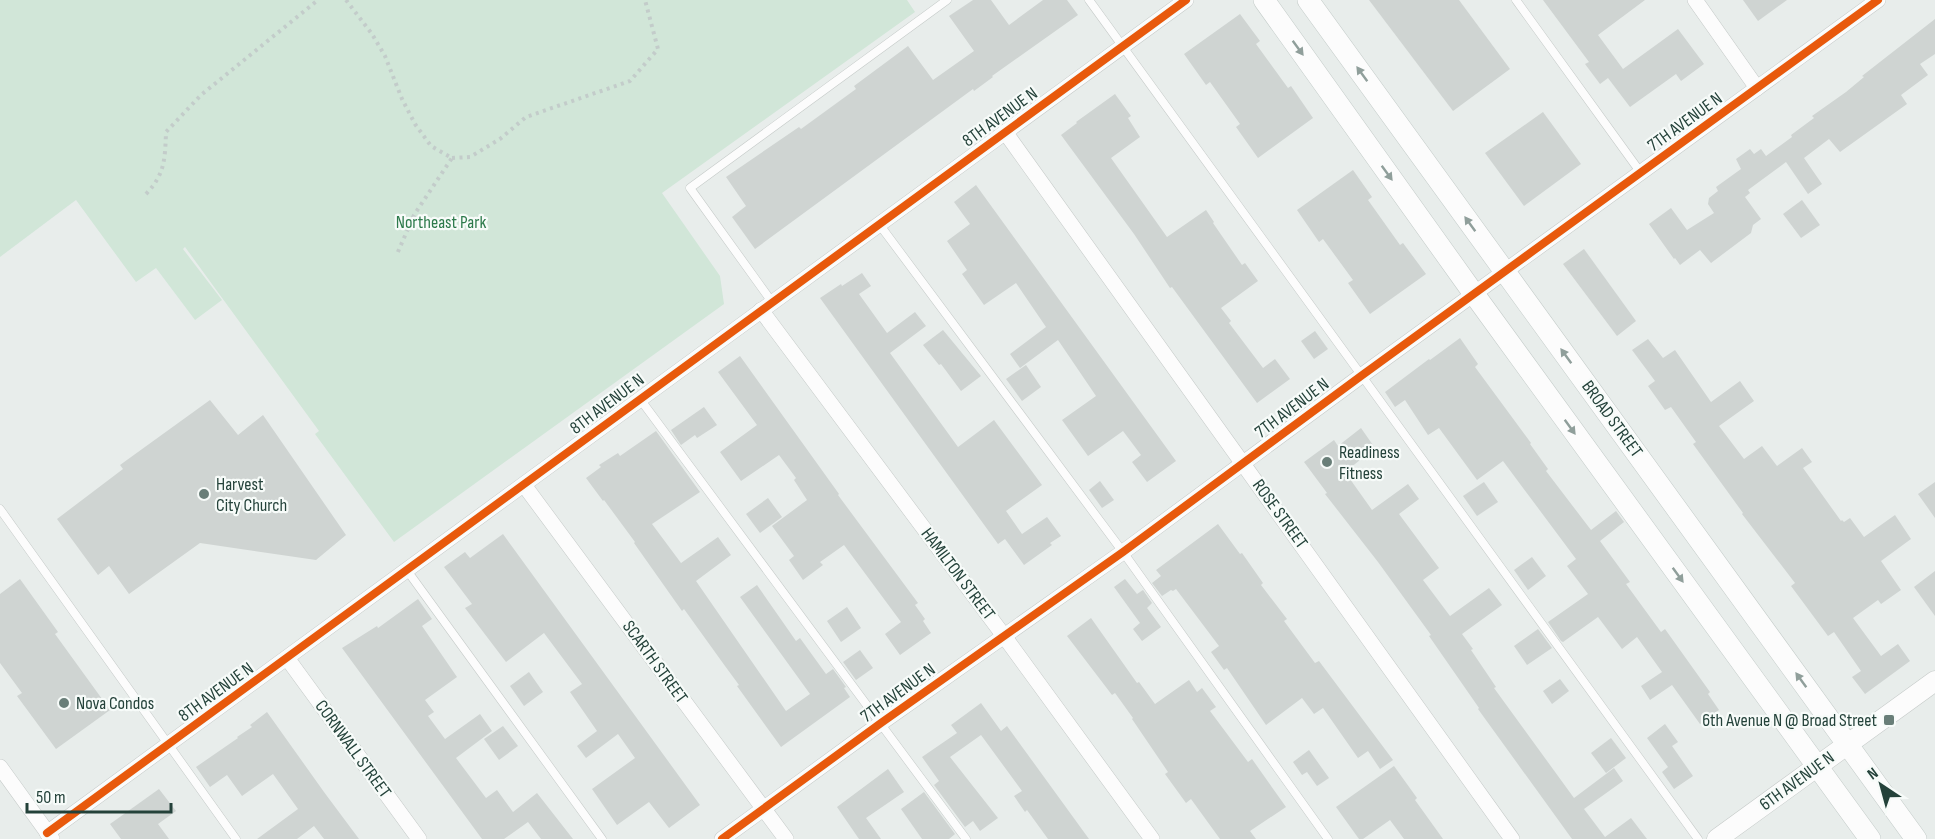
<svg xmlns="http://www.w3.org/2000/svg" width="1935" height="839" viewBox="0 0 1935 839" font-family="'Sofia Sans Condensed',sans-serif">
<rect width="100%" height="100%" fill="#e8edeb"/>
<path fill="#d1e6d8" d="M0,0H907L915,12L662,193L720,276L724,304L394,542L315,434L319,431L185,247L183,249L222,300L195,320L156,268L136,282L76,200L0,257Z"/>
<g fill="#cfd4d2">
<path d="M973,0H991L1009,25L1043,0H1067L1078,15L992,76L993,77L974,91L973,89L755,249L732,217L746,206L726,177L799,127L801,129L856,89L854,86L908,46L933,80L974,51L949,16Z"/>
<path d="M1369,0H1459L1510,69L1453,111Z"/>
<path d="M1543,0H1645L1598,35L1623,69L1678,29L1704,64L1681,81L1676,74L1630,107L1608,78L1600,84L1585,64L1589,62Z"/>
<path d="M1743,0H1787L1758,21Z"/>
<path d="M1240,14L1260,41L1256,44L1288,88L1291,86L1313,118L1258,158L1236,127L1240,124L1210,82L1206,85L1184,54Z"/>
<path d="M1935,19V54L1920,64L1928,75L1901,95L1907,104L1840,152L1829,139L1804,158L1822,184L1808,194L1786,162L1748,190L1750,193L1745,197L1761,219L1753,225L1751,233L1711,263L1700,250L1680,265L1675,258L1674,259L1649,224L1671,208L1687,230L1714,213L1708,204L1709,198L1718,191L1716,187L1741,169L1736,159L1750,149L1754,154L1761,149L1766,156L1792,137L1791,135L1814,118L1812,116L1846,92L1864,77L1862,76Z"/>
<path d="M1115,94L1131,116L1128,118L1140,137L1111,158L1167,237L1206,210L1214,222L1213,223L1242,265L1245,263L1258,281L1221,308L1231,321L1229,323L1263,368L1275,359L1290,379L1257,403L1172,287L1170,288L1134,234L1061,135L1077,123L1076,122Z"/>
<path d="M1543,112L1581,164L1524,206L1485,153Z"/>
<path d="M1353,170L1372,197L1368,200L1400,245L1403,243L1426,274L1370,314L1348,283L1353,280L1323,239L1319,242L1297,210Z"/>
<path d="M976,185L1176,461L1147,482L1132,462L1141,455L1123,431L1088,456L1062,420L1096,396L1058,340L1020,368L1010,354L1046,327L1016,283L984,305L962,274L967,270L947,241L970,224L954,202Z"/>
<path d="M1802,200L1820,225L1801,238L1783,214Z"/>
<path d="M1584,249L1636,321L1617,336L1563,264Z"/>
<path d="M862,273L871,286L859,294L887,333L915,312L926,326L890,353L958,447L994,420L1042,485L1006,511L1022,534L1047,517L1061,536L1050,543L1052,545L1024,565L1005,539L998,544L820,298L841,284L842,286Z"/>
<path d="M943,330L981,376L961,391L941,364L939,365L923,345Z"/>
<path d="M1315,331L1328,349L1314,359L1301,341Z"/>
<path d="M1460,338L1478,364L1475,367L1531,443L1530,444L1548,469L1546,471L1591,530L1616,511L1624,522L1600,541L1630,582L1626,584L1661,632L1665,629L1710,692L1708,694L1719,710L1700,724L1672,685L1650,700L1641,686L1662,672L1637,637L1622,649L1598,617L1563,642L1561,641L1548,622L1588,594L1567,566L1576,559L1503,461L1477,480L1439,428L1428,435L1405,400L1395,407L1385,392L1429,359L1430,360Z"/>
<path d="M1648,339L1663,358L1675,350L1711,402L1740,381L1754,401L1719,426L1744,459L1762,446L1777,466L1802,448L1812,462L1803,468L1841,521L1842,520L1844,522L1850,518L1864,537L1895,515L1911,539L1881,561L1901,590L1881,604L1878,600L1853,618L1881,656L1898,644L1910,661L1865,694L1852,677L1861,671L1834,632L1828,636L1791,586L1795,583L1742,514L1743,513L1693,444L1696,442L1671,407L1665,410L1648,386L1655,381L1632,350Z"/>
<path d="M740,356L839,494L838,495L918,603L915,605L925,619L923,621L931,633L900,655L885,634L901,622L844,545L820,562L823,565L803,580L789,560L794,556L772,526L807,500L794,480L796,478L779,455L741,481L720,452L757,425L718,372Z"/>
<path d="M1026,365L1041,387L1022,401L1006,379Z"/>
<path d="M210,400L238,435L263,415L346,535L316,560L200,543L129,594L109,566L98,575L57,519L123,469L120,465Z"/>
<path d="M704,407L717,425L697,438L695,435L681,445L671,430Z"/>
<path d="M1361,428L1375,448L1345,472L1372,510L1408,484L1419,499L1399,514L1439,568L1423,580L1450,616L1489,588L1502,605L1462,634L1473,649L1471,650L1496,687L1494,688L1574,798L1614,768L1623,781L1584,809L1605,837L1631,818L1647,839H1572L1478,709L1479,708L1429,636L1431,635L1378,562L1325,494L1327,493L1304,462L1334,440L1338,446Z"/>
<path d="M656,431L700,492L652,524L681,563L718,537L731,555L696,581L786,711L810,694L740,597L757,585L796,641L800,638L826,674L833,669L846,687L844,688L850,697L781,747L737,686L739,685L725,666L684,609L682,611L634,543L635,542L604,500L603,501L586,478L601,467L599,465L618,453L620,456Z"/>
<path d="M1100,481L1114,500L1102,508L1089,490Z"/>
<path d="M1484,482L1498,502L1477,516L1463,496Z"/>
<path d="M1935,482V518L1918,494Z"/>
<path d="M768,498L782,517L760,533L746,514Z"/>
<path d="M1218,524L1240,554L1242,553L1263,583L1261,585L1287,619L1284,621L1315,663L1319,661L1393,760L1380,769L1368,751L1358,758L1323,708L1314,714L1302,698L1266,725L1227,668L1224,670L1211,652L1219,646L1176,589L1173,591L1171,590L1162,596L1152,583L1161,576L1156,570Z"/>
<path d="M503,534L700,805L669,828L649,802L617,825L592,789L635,758L618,734L586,758L577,746L597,731L570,692L582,684L544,633L506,662L465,608L472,604L444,567L465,552L470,558Z"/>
<path d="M1532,557L1546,576L1528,590L1514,570Z"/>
<path d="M1935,571V616L1914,587Z"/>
<path d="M20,579L58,632L55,634L110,710L56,749L17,696L22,693L0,663V594Z"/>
<path d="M1125,579L1137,594L1143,590L1152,603L1147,608L1161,627L1142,641L1133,629L1140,623L1114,587Z"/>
<path d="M418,599L432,619L422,626L457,677L425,700L434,712L428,716L445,739L480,714L492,731L456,758L486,798L497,790L513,812L537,793L573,839H541L528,822L504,839H482L342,648L377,626L378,628Z"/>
<path d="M847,607L861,628L841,642L827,621Z"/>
<path d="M1091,618L1137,683L1139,682L1155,704L1189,680L1197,692L1202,688L1216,707L1210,711L1248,762L1252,759L1286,807L1250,831L1256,839H1220L1191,799L1186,803L1165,774L1168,772L1132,719L1133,718L1115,693L1112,695L1067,636Z"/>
<path d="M1538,629L1552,648L1527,665L1514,646Z"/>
<path d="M860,650L873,668L856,680L843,662Z"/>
<path d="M529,672L543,692L524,706L510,686Z"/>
<path d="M1560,679L1569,691L1552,704L1543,691Z"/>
<path d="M981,703L1001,731L1007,726L1089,839H1048L1027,810L1025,812L1014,796L1022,791L981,735L950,757L998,818L980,831L973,821L965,827L934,785L939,781L922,757L957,733L951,725Z"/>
<path d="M267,712L324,792L359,839H324L314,826L297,839H257L298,809L273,774L242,796L227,775L210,787L196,767L238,738L237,737L252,727L250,725Z"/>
<path d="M1665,724L1678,742L1672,746L1693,776L1674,789L1662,772L1668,767L1647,738Z"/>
<path d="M503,726L518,746L499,760L484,739Z"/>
<path d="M1611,738L1626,758L1606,773L1591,753Z"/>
<path d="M1309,750L1329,778L1317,786L1307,772L1302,775L1293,762Z"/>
<path d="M1394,766L1417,798L1415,800L1443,839H1404L1390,820L1363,839H1359L1336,807Z"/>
<path d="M888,769L904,792L866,818L881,839H859L837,807Z"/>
<path d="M159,789L176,811L158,824L169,839H121L110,824Z"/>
<path d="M924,792L955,834L949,839H922L901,809Z"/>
</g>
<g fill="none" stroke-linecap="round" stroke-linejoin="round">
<defs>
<g id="service">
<path d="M1089,0L1698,839"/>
<path d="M1516,0L1641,173"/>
<path d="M879,224L1123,552L1328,839"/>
<path d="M772,302L690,188L947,0"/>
<path d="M640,399L966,839"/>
<path d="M0,509L236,839"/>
<path d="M406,569L602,839"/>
</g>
<g id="minor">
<path d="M1695,0L1757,88"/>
<path d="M1005,132L1512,839"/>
<path d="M761,310L1004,636L1152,839"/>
<path d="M524,485L786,839"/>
<path d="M287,658L419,839"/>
<path d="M0,767L52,839"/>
<path d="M47,833L1186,0"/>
<path d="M722,839L881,723L1123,552L1361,376L1878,0"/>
</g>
<path id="tertiary" d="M1717,839L1935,681"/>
<g id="secondary">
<path d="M1264,0L1474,294L1870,839"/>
<path d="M1308,0L1916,839"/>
</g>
</defs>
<use href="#service" stroke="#c5cac8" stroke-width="9"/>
<use href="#minor" stroke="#c5cac8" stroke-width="16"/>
<use href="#tertiary" stroke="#c5cac8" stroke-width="21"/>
<use href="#secondary" stroke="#c3cbc8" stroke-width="22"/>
<g stroke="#c3ccca" stroke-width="4" stroke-dasharray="3 4.5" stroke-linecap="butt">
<path d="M346,0L372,34L385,56L402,99L415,124L431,146L452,158L414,215L397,254"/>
<path d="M452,158L470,157L500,139L526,117L630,81L658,49L645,0"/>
<path d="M146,194C165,174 165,159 166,132L201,95L318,0"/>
</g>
<use href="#service" stroke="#fcfcfc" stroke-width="8"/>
<use href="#minor" stroke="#fcfcfc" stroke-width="15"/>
<use href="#tertiary" stroke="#fcfcfc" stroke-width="20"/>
<use href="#secondary" stroke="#fcfcfc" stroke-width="21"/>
<defs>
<g id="cycleway">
<path d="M47,833L1186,0"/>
<path d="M722,839L881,723L1123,552L1361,376L1878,0"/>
</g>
</defs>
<use href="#cycleway" stroke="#f7fbf9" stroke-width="11"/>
<use href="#cycleway" stroke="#e8590c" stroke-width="8"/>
</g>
<defs><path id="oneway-solid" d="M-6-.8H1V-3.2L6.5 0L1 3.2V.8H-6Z" transform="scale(1.5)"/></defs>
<g fill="#909f9b">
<use href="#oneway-solid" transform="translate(1298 48) rotate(54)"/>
<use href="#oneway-solid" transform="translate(1362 74) rotate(-126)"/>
<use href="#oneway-solid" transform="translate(1387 173) rotate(54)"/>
<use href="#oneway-solid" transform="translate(1470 224) rotate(-126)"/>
<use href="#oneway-solid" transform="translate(1566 356) rotate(-126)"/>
<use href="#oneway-solid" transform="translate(1570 427) rotate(54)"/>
<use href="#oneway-solid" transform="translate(1678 575) rotate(54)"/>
<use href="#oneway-solid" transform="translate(1801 680) rotate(-126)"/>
</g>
<g fill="#697e78" stroke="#f7fbf9" stroke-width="2">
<circle cx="1327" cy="462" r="6"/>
<circle cx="204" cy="494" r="6"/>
<circle cx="64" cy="703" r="6"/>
<rect x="1883" y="714" width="12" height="12" rx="3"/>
</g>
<g text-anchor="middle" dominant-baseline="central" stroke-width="4.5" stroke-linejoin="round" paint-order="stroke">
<g font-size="18" fill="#24423a" stroke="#f7fbf9">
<text transform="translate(1000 117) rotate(-36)">8TH AVENUE N</text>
<text transform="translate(1685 122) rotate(-36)">7TH AVENUE N</text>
<text transform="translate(607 404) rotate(-37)">8TH AVENUE N</text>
<text transform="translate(1292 408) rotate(-37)">7TH AVENUE N</text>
<text transform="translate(1612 419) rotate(54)">BROAD STREET</text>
<text transform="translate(1280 514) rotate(54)">ROSE STREET</text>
<text transform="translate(958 574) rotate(53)">HAMILTON STREET</text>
<text transform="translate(655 662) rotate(54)">SCARTH STREET</text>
<text transform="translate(216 692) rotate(-36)">8TH AVENUE N</text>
<text transform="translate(898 693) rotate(-36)">7TH AVENUE N</text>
<text transform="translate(353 749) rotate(54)">CORNWALL STREET</text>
<text transform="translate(1797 781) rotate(-36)">6TH AVENUE N</text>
</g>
<g font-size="18" fill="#2d7a4b" stroke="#f7fbf9">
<text x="441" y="222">Northeast Park</text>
</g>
<g font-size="18" fill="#24423a" stroke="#f7fbf9" text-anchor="start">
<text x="1339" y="452">Readiness<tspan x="1339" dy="21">Fitness</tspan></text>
<text x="216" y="484">Harvest<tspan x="216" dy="21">City Church</tspan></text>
<text x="76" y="703">Nova Condos</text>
<text x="1877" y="720" text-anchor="end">6th Avenue N @ Broad Street</text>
</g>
</g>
<g transform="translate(1881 785) rotate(324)" stroke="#f7fbf9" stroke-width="4.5" paint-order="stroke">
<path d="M0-4.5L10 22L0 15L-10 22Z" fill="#24423a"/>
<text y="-9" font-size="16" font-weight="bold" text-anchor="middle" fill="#24423a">N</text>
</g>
<path d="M27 803v9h144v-9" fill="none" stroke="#24423a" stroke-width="3"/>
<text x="36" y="803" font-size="18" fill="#24423a" stroke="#f7fbf9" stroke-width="4.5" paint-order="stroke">50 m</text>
</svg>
